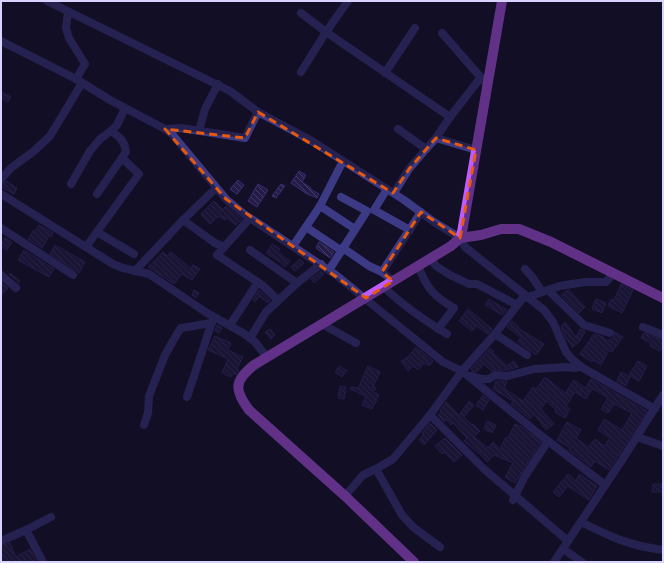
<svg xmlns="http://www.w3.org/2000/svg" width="664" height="563" viewBox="0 0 664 563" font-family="'Work Sans',sans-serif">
<defs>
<pattern id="building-back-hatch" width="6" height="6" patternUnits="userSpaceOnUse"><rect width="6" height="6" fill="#241b47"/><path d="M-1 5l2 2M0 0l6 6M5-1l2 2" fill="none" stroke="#433b63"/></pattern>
</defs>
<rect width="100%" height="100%" fill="#130f26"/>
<g fill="url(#building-back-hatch)" stroke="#3b2d73">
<path d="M1,92L11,97L8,102L1,98Z"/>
<path d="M299,171L306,175L302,182L311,188L310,189L319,194L317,198L307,194L291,183Z"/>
<path d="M238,180L244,185L237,194L230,189Z"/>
<path d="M6,181L17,188L14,194L1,187V184Z"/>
<path d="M258,184L268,190L257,207L248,201Z"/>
<path d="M281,184L285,186L276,198L272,196Z"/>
<path d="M214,201L223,210L226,206L242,219L236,225L226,218L225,220L219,216L210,224L201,214Z"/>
<path d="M39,225L53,233L51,237L49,236L42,248L28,239L34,230L35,231Z"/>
<path d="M5,238L12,242L7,250L1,247V244Z"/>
<path d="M319,242L334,252L330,258L316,248Z"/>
<path d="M272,244L280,249L278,252L290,261L285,267L280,262L266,253Z"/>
<path d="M55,245L85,262L79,273L50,254Z"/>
<path d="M24,250L54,269L49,277L18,260Z"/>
<path d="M163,252L167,256L171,252L191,269L193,265L200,269L192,280L182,274L174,284L148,267Z"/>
<path d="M300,259L304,263L295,271L291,267Z"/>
<path d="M321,271L324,274L314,283L311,279Z"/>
<path d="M10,273L20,281L19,283L9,274Z"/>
<path d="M2,283L8,288L1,296V284Z"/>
<path d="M621,284L633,290L622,313L608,306L611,299L614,300Z"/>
<path d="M194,290L199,293L196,298L192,295Z"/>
<path d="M259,290L270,300L268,303L259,296L255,302L253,300Z"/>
<path d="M569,290L585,307L579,313L561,295L566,291Z"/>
<path d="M489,299L507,310L502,315L485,305Z"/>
<path d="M596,299L606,303L602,313L592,309Z"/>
<path d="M468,309L492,329L488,334L476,326L472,331L459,321Z"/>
<path d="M512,321L519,327L518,328L544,344L536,355L518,342L521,337L507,327Z"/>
<path d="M565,322L576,337L580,329L585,331L580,341L572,348V346L565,337L561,326Z"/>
<path d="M217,325L222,328L219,333L215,331Z"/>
<path d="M270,329L275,335L271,339L265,332Z"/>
<path d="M615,332L623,337L612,352L609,350L601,365L593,360L592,362L580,354L594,334L601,336L608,341L614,337Z"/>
<path d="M644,333L663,340V345L660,351L650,346L651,343L641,338Z"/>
<path d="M215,336L231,343L228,350L243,357L237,369L239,370L236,375L233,373L231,377L222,373L228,359L208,350Z"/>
<path d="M416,347L433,361L429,366L424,363L418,370L413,366L408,371L401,361L409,356Z"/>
<path d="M490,348L494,351L492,352L507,366L514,361L518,367L507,370H495L491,371L484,364L477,372L472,371L471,369Z"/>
<path d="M638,361L647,366L639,381L629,375Z"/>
<path d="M339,366L347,371L342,377L335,372Z"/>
<path d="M368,366L380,372L373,387L376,388L373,392L379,395L372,409L362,405L366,396L350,389L351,387L358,388Z"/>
<path d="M621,372L630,377L626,386L617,381Z"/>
<path d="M545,377L565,393L574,380L586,388L591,379L647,411L609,470L595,461L591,467L569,450L570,448L557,440L567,422L581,430L576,438L588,447L595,439L604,446L610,438L598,430L604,419L622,430L632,413L614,404L608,413L601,409L608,398L596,390V391L592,389L586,399L575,392L566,406L570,409L565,418L555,412L556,410L547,401L541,409L554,424L546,430L534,414L530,419L511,404L513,401L493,389L496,381H507L504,388L523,401L533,387L536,389Z"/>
<path d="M340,386L346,387L344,399L338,398Z"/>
<path d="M483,395L489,400L483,410L476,405Z"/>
<path d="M469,401L474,405L464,417L472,425L473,424L480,431L474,437L488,448L493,442L500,449L506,437L508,438L515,424L522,427L541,442L515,483L505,477L513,463L494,455L487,462L481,455L464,441L467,438L453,423L451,425L446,419L444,422L438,415L441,412L440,411L446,402L459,415Z"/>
<path d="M487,421L496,425L492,433L484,429Z"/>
<path d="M430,423L437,430L424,445L419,440L424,434L422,433Z"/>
<path d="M445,438L462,455L454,462L444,452L442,454L435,446Z"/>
<path d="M568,474L576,481L579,474L597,486L589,500L568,486L559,497L553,492Z"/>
<path d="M653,484H663V492H652Z"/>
<path d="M10,543L16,557L30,549L36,560L32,562H4L3,560L1,561V546Z"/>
</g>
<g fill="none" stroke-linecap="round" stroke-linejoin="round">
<g stroke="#3d3a85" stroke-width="8">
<path d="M47,1L230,91L258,112L312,141L404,200L434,222L460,238L465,247L544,310L553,322L566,352L572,359L583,368L655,409"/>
<path d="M68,12L66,28L69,38L85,64L76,79"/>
<path d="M301,13L326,32L450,117"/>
<path d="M442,33L483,80"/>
<path d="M1,41L76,79L110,100L165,129L172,134L226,199L244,214L336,275L443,362L462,371L539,434L605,485"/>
<path d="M301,72L326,32L348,1"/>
<path d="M385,73L415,28"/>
<path d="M165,129L181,128L245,138L258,112"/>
<path d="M398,129L426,149L436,138L476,150"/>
<path d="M199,131L205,109L218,84"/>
<path d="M436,138L450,117L478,81L488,78"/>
<path d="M1,179L11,168L34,151L50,136L82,83"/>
<path d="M71,184L90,151L100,139L111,131L117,125L125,108"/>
<path d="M387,189L374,210L410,230"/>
<path d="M394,193L409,169L426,149"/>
<path d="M1,194L113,264L123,268L149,274L207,313L243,333L255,342L267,357"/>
<path d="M97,194L126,152C125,142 120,137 111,131"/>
<path d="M320,206L355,229"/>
<path d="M250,218L217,255L262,285L278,300"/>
<path d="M183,220L215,243L224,247"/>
<path d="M306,227L342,251"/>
<path d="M1,228L73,275"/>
<path d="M97,232L134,254"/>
<path d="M293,246L320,206L343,161"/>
<path d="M86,247L139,174L122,158"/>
<path d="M343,248L369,266L382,272L393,281"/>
<path d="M250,250L297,283"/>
<path d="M430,259L436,266L450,275L469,284H477L517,305"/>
<path d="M418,266C427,288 433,296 454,308L438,329"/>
<path d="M525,269L533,278L542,292"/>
<path d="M329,270L367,211L341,197"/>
<path d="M135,271L183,220L216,188"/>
<path d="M382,272L421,212"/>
<path d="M1,275L16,288"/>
<path d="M384,287C403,306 424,320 447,334"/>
<path d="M548,290L584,325L610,333"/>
<path d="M322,324L356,343"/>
<path d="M230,325L258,282"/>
<path d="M643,327L663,335"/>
<path d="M495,334L527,355"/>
<path d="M250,338L266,312L297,283L321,264"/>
<path d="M472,376L481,379H489L495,375L508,376L534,369L566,367L576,368L580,366"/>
<path d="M187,397L213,319"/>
<path d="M430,415L484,469L568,541"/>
<path d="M144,425L148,413L149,396L165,355L177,334L181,328L212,323"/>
<path d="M637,437L663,446"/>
<path d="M345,496L363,475L376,469"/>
<path d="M513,500L525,476L548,441"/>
<path d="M581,522C611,537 630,546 663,550"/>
<path d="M26,530L51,517"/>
<path d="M1,541L26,530L43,562"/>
<path d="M440,547L413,527L402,515L376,469L393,459L430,415L462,371L495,334L522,299L560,286L585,282H606L614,273"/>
<path d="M563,549L582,562"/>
<path d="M554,562L622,460L663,395"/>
</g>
<g stroke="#c25bff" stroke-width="10">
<path d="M460,238L481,235L501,229H519L551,242L663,298"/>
<path d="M414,562L345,496L249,410C234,390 234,381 254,365L451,246L460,238L462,232L502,1"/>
</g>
</g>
<path d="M0 0H664V563H0ZM258,112L393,193L409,169L436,138L476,150L460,238L421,212L382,272L393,281L366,298L226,199L165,129L245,138Z" fill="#130f26" fill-opacity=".55" fill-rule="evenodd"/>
<path fill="none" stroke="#e8590c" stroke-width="3" stroke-dasharray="8 5" stroke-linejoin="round" d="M258,112L393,193L409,169L436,138L476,150L460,238L421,212L382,272L393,281L366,298L226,199L165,129L245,138Z"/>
<rect width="664" height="563" fill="none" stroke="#d9d4ff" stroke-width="4"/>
</svg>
